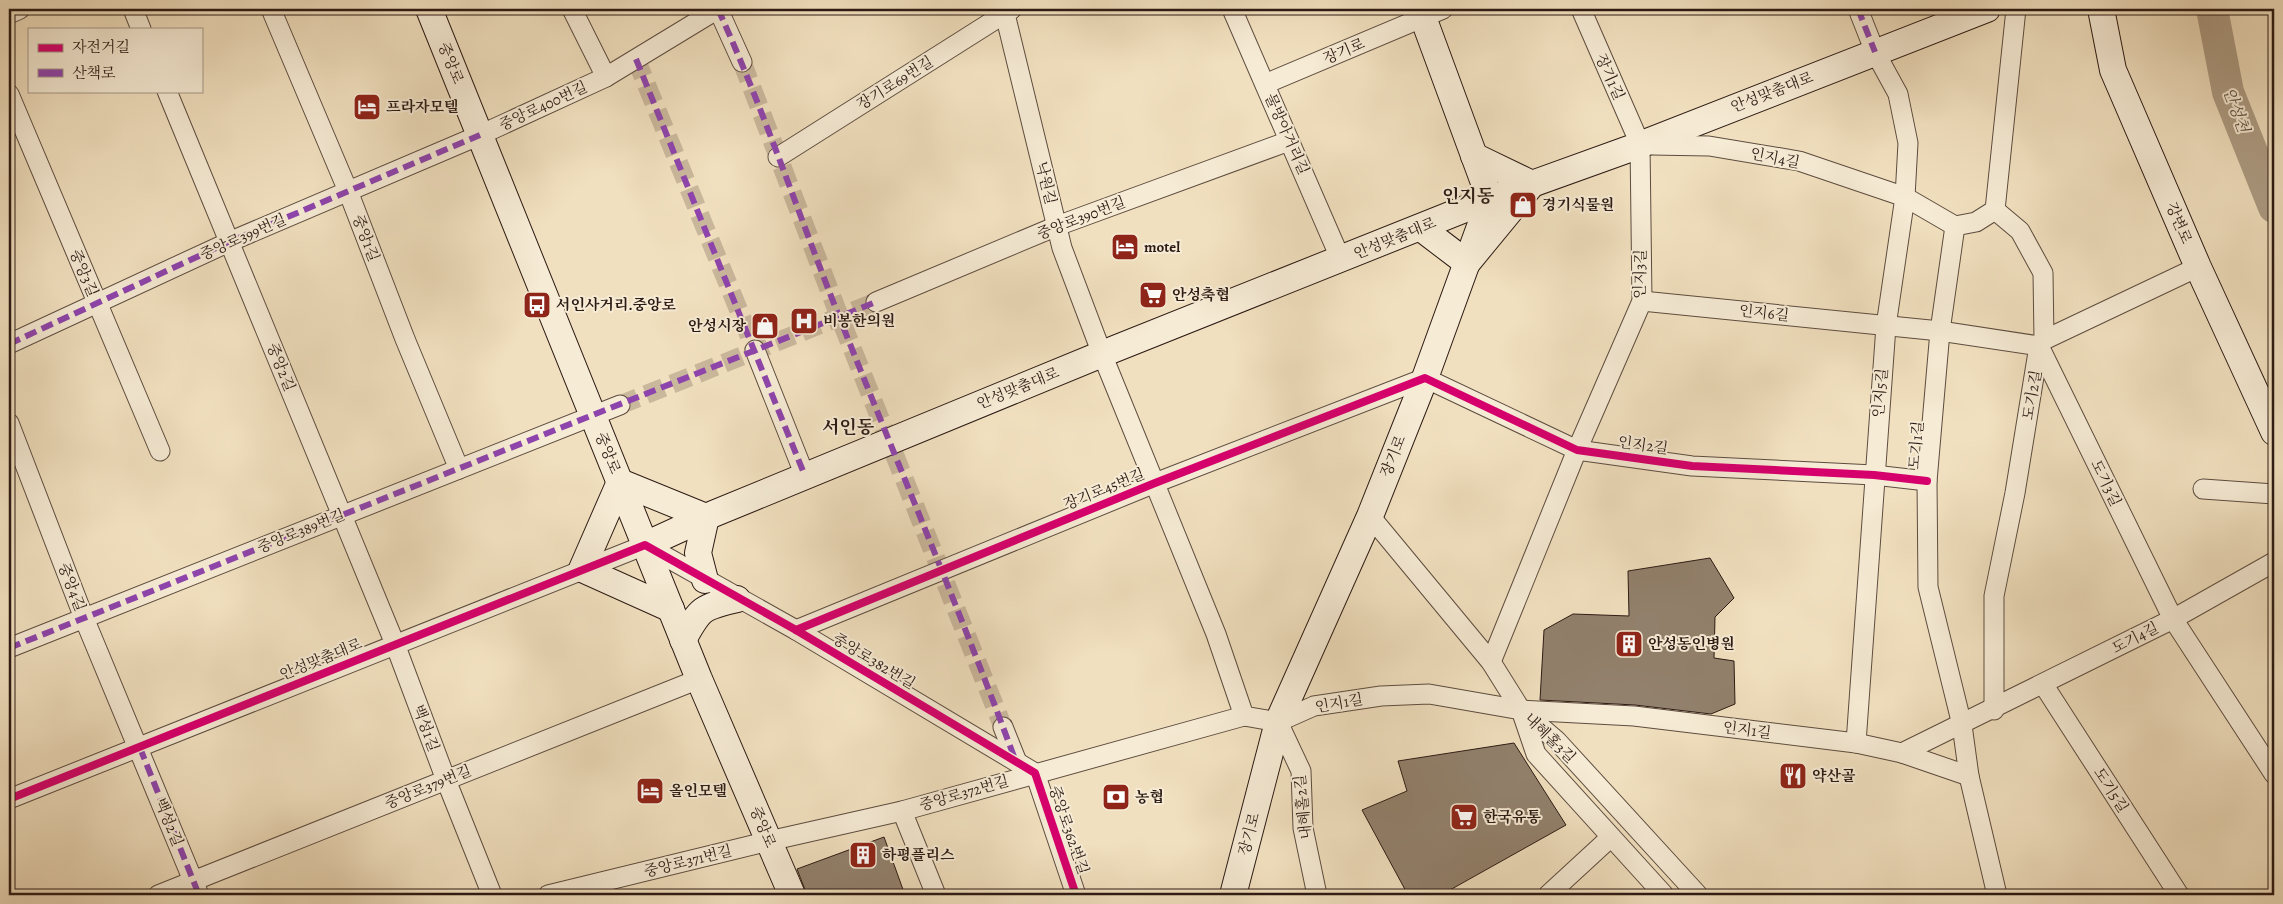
<svg xmlns="http://www.w3.org/2000/svg" width="2283" height="904" viewBox="0 0 2283 904" font-family="Alegreya,'Noto Serif KR',serif">
<rect width="100%" height="100%" fill="#f1e0bf"/>
<filter id="stains"><feTurbulence type="fractalNoise" baseFrequency=".004" numOctaves="4"/><feColorMatrix values="0 0 0 0 .2 0 0 0 0 .09 0 0 0 0 .02 0 0 0 .5 -.17"/></filter>
<radialGradient id="worn" r=".72"><stop offset=".6" stop-color="#630" stop-opacity="0"/><stop offset="1" stop-color="#630" stop-opacity=".3"/></radialGradient>
<g fill="none" stroke-linecap="round" stroke-linejoin="round">
<path stroke="#ae9d85" stroke-width="32" d="M2212,9L2228,92L2274,207"/>
</g>
<g fill="#92816d" stroke="#2c1a14">
<path d="M1710,558L1734,598L1715,617L1714,658L1734,661L1735,704L1711,714L1635,705L1540,700L1544,630L1573,614L1629,616L1628,571Z"/>
<path d="M1514,743L1566,825L1441,895H1408L1362,810L1407,791L1398,761Z"/>
<path d="M884,837L905,895H807L797,869Z"/>
</g>
<g fill="none" stroke-linecap="round" stroke-linejoin="round">
<g stroke="#cab89d" stroke-width="19" stroke-dasharray="19 9" stroke-linecap="butt">
<path d="M636,59L755,350"/>
<path d="M742,62L840,318L1003,727"/>
<path d="M620,405L876,302"/>
</g>
<defs>
<g id="street">
<path d="M133,9L141,29"/>
<path d="M271,9L348,191L405,339L459,469"/>
<path d="M572,9L606,77"/>
<path d="M718,9L742,62"/>
<path d="M1002,9L1005,14L1062,248L1102,354L1216,634L1244,716L1278,722"/>
<path d="M1232,9L1341,260"/>
<path d="M9,14L20,9"/>
<path d="M1265,84L1443,9"/>
<path d="M167,91L395,644L446,780L492,895"/>
<path d="M9,94L160,451"/>
<path d="M1651,145L1709,146L1799,161L1905,197L1955,226"/>
<path d="M778,157L1012,9"/>
<path d="M1955,226L1940,331L1927,481L1928,587L1962,725L1969,776L1997,895"/>
<path d="M1955,226L1976,222L1995,210L2016,9"/>
<path d="M1642,301L1940,331L2039,346"/>
<path d="M876,302L1057,226L1289,141"/>
<path d="M2044,340L2198,267"/>
<path d="M9,344L229,242L480,135L606,77L718,9"/>
<path d="M2039,346L2173,619L2274,774"/>
<path d="M755,350L805,476"/>
<path d="M9,423L84,618L199,895"/>
<path d="M2203,489L2274,494"/>
<path d="M1370,516L1491,662L1521,710L1536,754L1664,895"/>
<path d="M796,630L1155,483L1425,378L1577,450L1692,466L1874,475L1927,481"/>
<path d="M9,648L620,405"/>
<path d="M1491,662L1577,450L1642,301L1640,144L1581,9"/>
<path d="M2043,684L2179,895"/>
<path d="M1994,710V596L2015,493L2039,346L2044,340L2043,273L2020,231L1995,210"/>
<path d="M1522,711L1557,741L1698,895"/>
<path d="M1278,722L1314,706L1381,696L1429,694L1521,710L1634,716L1856,743L1902,753L1969,776"/>
<path d="M1278,722L1301,771L1303,828L1317,895"/>
<path d="M1003,727L1017,762"/>
<path d="M1856,743L1886,326L1905,197L1908,143L1898,94L1875,52L1858,9"/>
<path d="M1902,753L2173,619L2274,562"/>
<path d="M9,799L645,545L796,630L1035,773L1076,895"/>
<path d="M902,811L936,895"/>
<path d="M158,895L699,679"/>
<path d="M548,895L769,841L902,811L1244,716"/>
<path d="M1548,895L1611,837"/>
</g>
<g id="secondary">
<path d="M429,9L699,679L792,895"/>
<path d="M2101,9L2113,70L2198,267L2274,432"/>
<path d="M1421,228L1467,263L1532,184L1474,156"/>
<path d="M645,545L713,514L1102,354L1490,199L1629,149L1987,9"/>
<path d="M671,609L582,569L620,482L706,517L698,553L705,580"/>
<path d="M683,640C700,608 702,607 737,599"/>
<path d="M1233,895L1278,722L1370,516L1425,378L1490,199L1420,9"/>
</g>
</defs>
<use href="#street" stroke="#5d4c3f" stroke-width="21"/>
<use href="#secondary" stroke="#2c1a14" stroke-width="28"/>
<use href="#street" stroke="#f6ebd5" stroke-width="19"/>
<use href="#secondary" stroke="#f6ebd5" stroke-width="26"/>
<g stroke="#8e44ad" stroke-width="6" stroke-dasharray="12 6" stroke-linecap="butt">
<path d="M718,9C764,110 799,216 840,319C899,467 961,613 1016,762"/>
<path d="M1858,9L1875,52"/>
<path d="M636,59L805,476"/>
<path d="M9,344L229,242L480,135"/>
<path d="M9,648L876,302"/>
<path d="M140,748L199,895"/>
</g>
<defs>
<g id="cycleway">
<path d="M796,630L1155,483L1425,378L1577,450L1692,466L1874,475L1927,481"/>
<path d="M9,799L645,545L796,630L1035,773L1076,895"/>
</g>
</defs>
<use href="#cycleway" stroke="#f6ebd5" stroke-width="11"/>
<use href="#cycleway" stroke="#d6006c" stroke-width="8"/>
</g>
<defs>
<symbol id="hotel-square" viewBox="-11 -11 22 22"><rect x="-9" y="-9" width="18" height="18" rx="4" fill="#8f2418" stroke="#f6ebd5"/><path d="M-6-4.5h1.5V1H6V5H4.5V3h-9V5H-6ZM-4 0a1.8 1.8 0 1 1 3.6 0ZM.5 0V-2.5h3Q6-2.5 6 0Z" fill="#fff"/></symbol>
<symbol id="shop-square" viewBox="-11 -11 22 22"><rect x="-9" y="-9" width="18" height="18" rx="4" fill="#8f2418" stroke="#f6ebd5"/><path d="M-5-2.5h2.3a2.7 3.5 0 0 1 5.4 0H5L5.5 6h-11ZM-1.5-2.5h3a1.5 2.3 0 0 0-3 0Z" fill="#fff"/></symbol>
<symbol id="supermarket-square" viewBox="-11 -11 22 22"><rect x="-9" y="-9" width="18" height="18" rx="4" fill="#8f2418" stroke="#f6ebd5"/><path d="M-6-5.5h2.5l.6 2H6L4.5 2H-2.5L-4.4-4H-6ZM-1.5 3.2a1.3 1.3 0 1 0 .1 0ZM3 3.2a1.3 1.3 0 1 0 .1 0Z" fill="#fff"/></symbol>
<symbol id="bus-square" viewBox="-11 -11 22 22"><rect x="-9" y="-9" width="18" height="18" rx="4" fill="#8f2418" stroke="#f6ebd5"/><path d="M-5-6H5V4H4V6H2V4H-2V6H-4V4H-5ZM-3.5-4V0h7V-4ZM-3.5 1.2v1.5H-2V1.2ZM2 1.2v1.5H3.5V1.2Z" fill="#fff"/></symbol>
<symbol id="hospital-square" viewBox="-11 -11 22 22"><rect x="-9" y="-9" width="18" height="18" rx="4" fill="#8f2418" stroke="#f6ebd5"/><path d="M-5-5h3v3.5h4V-5h3V5h-3V1.5h-4V5h-3Z" fill="#fff"/></symbol>
<symbol id="building-square" viewBox="-11 -11 22 22"><rect x="-9" y="-9" width="18" height="18" rx="4" fill="#8f2418" stroke="#f6ebd5"/><path d="M-4-6H4V6H1V3H-1V6H-4ZM-2.5-4.3h1.7v1.8h-1.7ZM.8-4.3h1.7v1.8H.8ZM-2.5-1h1.7V.8h-1.7ZM.8-1h1.7V.8H.8Z" fill="#fff"/></symbol>
<symbol id="restaurant-square" viewBox="-11 -11 22 22"><rect x="-9" y="-9" width="18" height="18" rx="4" fill="#8f2418" stroke="#f6ebd5"/><path d="M-5-6h1v4h1v-4h1v4h1v-4h1v5L-1.5 .5V6h-2V.5L-5-1ZM5-6V6H3V1.5H1.5Q1.5-4 5-6Z" fill="#fff"/></symbol>
<symbol id="bank-square" viewBox="-11 -11 22 22"><rect x="-9" y="-9" width="18" height="18" rx="4" fill="#8f2418" stroke="#f6ebd5"/><path d="M-6-4H6V4H-6ZM0-2.3a2.3 2.3 0 1 0 0 4.6a2.3 2.3 0 1 0 0-4.6Z" fill="#fff"/></symbol>
</defs>
<g fill-rule="evenodd">
<use href="#hotel-square" x="351" y="91" width="32" height="32"/>
<use href="#shop-square" x="1507" y="189" width="32" height="32"/>
<use href="#hotel-square" x="1109" y="231" width="32" height="32"/>
<use href="#supermarket-square" x="1137" y="279" width="32" height="32"/>
<use href="#bus-square" x="521" y="289" width="32" height="32"/>
<use href="#hospital-square" x="788" y="305" width="32" height="32"/>
<use href="#shop-square" x="749" y="310" width="32" height="32"/>
<use href="#building-square" x="1613" y="628" width="32" height="32"/>
<use href="#restaurant-square" x="1777" y="760" width="32" height="32"/>
<use href="#hotel-square" x="634" y="775" width="32" height="32"/>
<use href="#bank-square" x="1100" y="781" width="32" height="32"/>
<use href="#supermarket-square" x="1448" y="801" width="32" height="32"/>
<use href="#building-square" x="847" y="839" width="32" height="32"/>
</g>
<g text-anchor="middle" dominant-baseline="central" stroke-width="4" stroke-linejoin="round" paint-order="stroke">
<g font-size="15" fill="#2c1a14" stroke="#f6ebd5">
<text transform="translate(1344 51) rotate(-23)">장기로</text>
<text transform="translate(451 63) rotate(68)">중앙로</text>
<text transform="translate(1610 77) rotate(66)">장기1길</text>
<text transform="translate(895 83) rotate(-32)">장기로69번길</text>
<text transform="translate(1772 92) rotate(-21)">안성맞춤대로</text>
<text transform="translate(543 106) rotate(-25)">중앙로400번길</text>
<text transform="translate(1287 134) rotate(66)">물방아거리길</text>
<text transform="translate(1775 158) rotate(11)">인지4길</text>
<text transform="translate(1046 183) rotate(76)">낙원길</text>
<text transform="translate(1081 218) rotate(-21)">중앙로390번길</text>
<text transform="translate(2179 223) rotate(67)">강변로</text>
<text transform="translate(243 237) rotate(-24)">중앙로399번길</text>
<text transform="translate(366 238) rotate(69)">중앙1길</text>
<text transform="translate(1395 238) rotate(-22)">안성맞춤대로</text>
<text transform="translate(84 273) rotate(67)">중앙3길</text>
<text transform="translate(1640 274) rotate(-89)">인지3길</text>
<text transform="translate(1764 313) rotate(6)">인지6길</text>
<text transform="translate(281 367) rotate(68)">중앙2길</text>
<text transform="translate(1018 388) rotate(-22)">안성맞춤대로</text>
<text transform="translate(1880 393) rotate(-85)">인지5길</text>
<text transform="translate(2032 395) rotate(-80)">도기2길</text>
<text transform="translate(1643 445) rotate(8)">인지2길</text>
<text transform="translate(1916 445) rotate(-85)">도기1길</text>
<text transform="translate(608 453) rotate(68)">중앙로</text>
<text transform="translate(1393 456) rotate(-68)">장기로</text>
<text transform="translate(2106 483) rotate(64)">도기3길</text>
<text transform="translate(1104 489) rotate(-22)">장기로45번길</text>
<text transform="translate(301 531) rotate(-22)">중앙로389번길</text>
<text transform="translate(72 587) rotate(69)">중앙4길</text>
<text transform="translate(2135 638) rotate(-27)">도기4길</text>
<text transform="translate(321 659) rotate(-22)">안성맞춤대로</text>
<text transform="translate(874 661) rotate(31)">중앙로382번길</text>
<text transform="translate(1339 703) rotate(-10)">인지1길</text>
<text transform="translate(426 728) rotate(70)">백성1길</text>
<text transform="translate(1747 730) rotate(7)">인지1길</text>
<text transform="translate(1550 738) rotate(44)">내혜홀3길</text>
<text transform="translate(428 787) rotate(-22)">중앙로379번길</text>
<text transform="translate(2111 790) rotate(57)">도기5길</text>
<text transform="translate(964 793) rotate(-16)">중앙로372번길</text>
<text transform="translate(1303 807) rotate(-96)">내혜홀2길</text>
<text transform="translate(169 822) rotate(68)">백성2길</text>
<text transform="translate(763 827) rotate(67)">중앙로</text>
<text transform="translate(1069 830) rotate(71)">중앙로362번길</text>
<text transform="translate(1249 834) rotate(-75)">장기로</text>
<text transform="translate(688 861) rotate(-14)">중앙로371번길</text>
</g>
<g font-size="15" font-weight="bold" fill="#2c1a14" stroke="#f6ebd5" text-anchor="start">
<text x="386" y="107">프라자모텔</text>
<text x="1542" y="205">경기식물원</text>
<text x="1144" y="247">motel</text>
<text x="1172" y="295">안성축협</text>
<text x="556" y="305">서인사거리.중앙로</text>
<text x="823" y="321">비봉한의원</text>
<text x="746" y="326" text-anchor="end">안성시장</text>
<text x="1648" y="644">안성동인병원</text>
<text x="1812" y="776">약산골</text>
<text x="669" y="791">올인모텔</text>
<text x="1135" y="797">농협</text>
<text x="1483" y="817">한국유통</text>
<text x="882" y="855">하평플리스</text>
</g>
<g font-size="16" font-style="italic" fill="#604e41" stroke="#f6ebd5">
<text transform="translate(2236 110) rotate(70)">안성천</text>
</g>
<g font-size="18" font-weight="bold" fill="#2c1a14" stroke="#f6ebd5">
<text x="1468" y="196">인지동</text>
<text x="848" y="427">서인동</text>
</g>
</g>
<rect width="2283" height="904" fill="none" stroke="#f1e0bf" stroke-width="30"/>
<rect x="10" y="10" width="2263" height="884" fill="none" stroke="#2c1a14" stroke-width="2.5"/>
<rect x="15" y="15" width="2253" height="874" fill="none" stroke="#2c1a14"/>
<rect x="28" y="28" width="175" height="65" fill="#f6ebd5" stroke="#a59788"/>
<rect x="38" y="44" width="25" height="8" fill="#d6006c" stroke="#a59788"/>
<text x="72" y="52" font-size="15" fill="#2c1a14">자전거길</text>
<rect x="38" y="69" width="25" height="8" fill="#8e44ad" stroke="#a59788"/>
<text x="72" y="78" font-size="15" fill="#2c1a14">산책로</text>
<rect width="100%" height="100%" filter="url(#stains)"/>
<rect width="100%" height="100%" fill="url(#worn)"/>
</svg>
